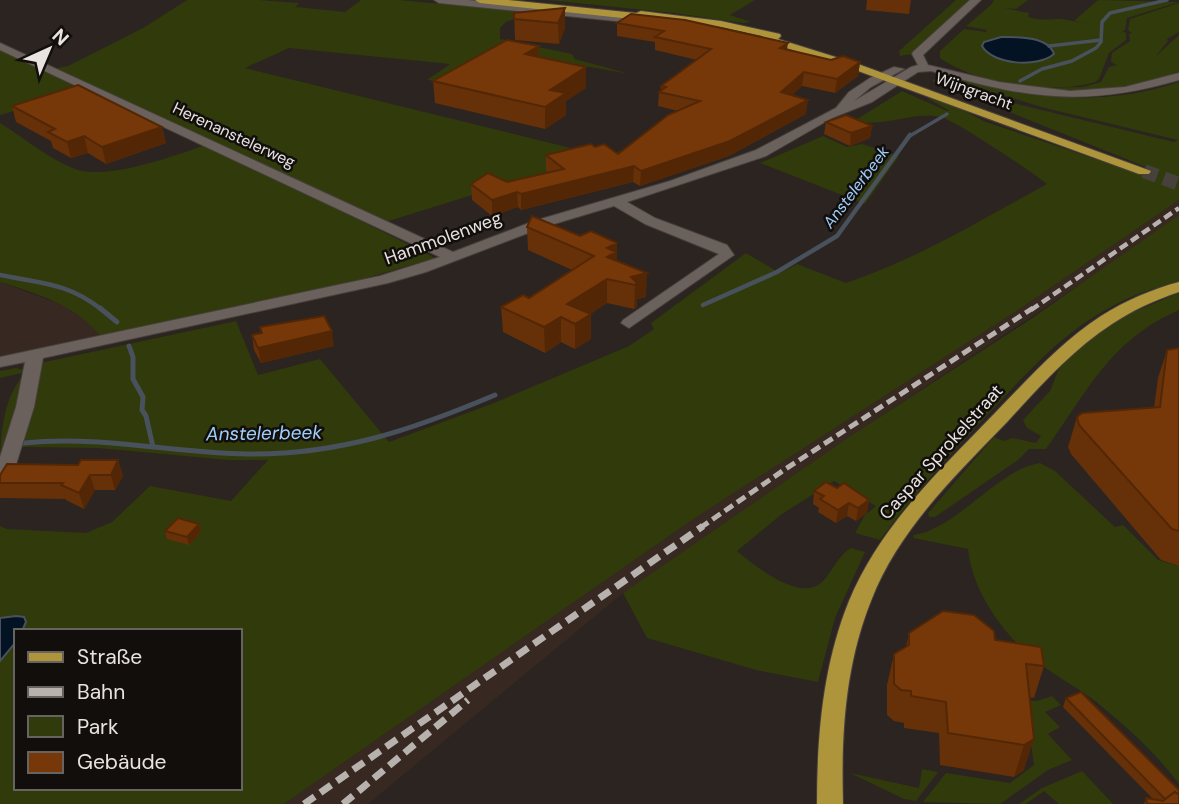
<svg xmlns="http://www.w3.org/2000/svg" width="1179" height="804" viewBox="0 0 1179 804" font-family="'DM Sans',sans-serif">
<rect width="100%" height="100%" fill="#2b2420"/>
<g fill="#372922">
<path d="M1179,200V215L1114,262L852,435L623,593L368,804H284L692,520L1021,308Z"/>
<path d="M0,282L62,305L92,324L101,337L0,356Z"/>
</g>
<g fill="#313a0b" fill-rule="evenodd">
<path d="M187,0H259L299,3L296,7L345,12L361,0H398L532,12L506,22L500,28V39L572,54L575,59L630,74L522,55L438,81L427,80L450,64L289,48L245,68L591,153H615L664,131L620,160H585L379,224L57,68L68,66L143,28Z"/>
<path d="M547,0H755L730,15L751,22L743,23L674,13Z"/>
<path d="M956,0H970L912,54L900,56L899,51Z"/>
<path d="M994,0H1028L1016,9L1004,8L1029,13L1028,17C1041,21 1050,19 1061,19C1071,20 1080,23 1090,25L1074,21L1098,0L1179,2L1127,18L1125,30L1122,31L1126,33V40L1109,53L1099,79L1095,82C1053,95 976,84 940,58V51L964,29L986,32L987,30L966,26L991,5ZM1013,37L1047,45L1077,44L1051,47L1052,49C1029,62 1008,68 984,50V42L991,39Z"/>
<path d="M1179,3V32L1167,39L1168,41L1155,57L1179,35V72C1133,87 1089,96 1040,88L1083,87L1101,82L1109,67L1117,65L1111,62L1112,53L1130,41L1129,34L1132,33L1128,30L1130,19Z"/>
<path d="M0,47L90,89L0,115Z"/>
<path d="M943,75C1023,97 1099,109 1179,82V200L1021,308L692,520L284,804H0V661L16,642V788H240V631H22L26,622L24,617L0,618V526L7,529L86,533L112,522L150,486L231,501L268,460H228L98,448L20,447L0,481C0,444 0,399 26,372L0,378V371L16,368L27,371L40,363L236,321L258,375L320,359L389,442L494,403L629,346L654,329L651,323L746,253L780,273L797,264L846,283C917,259 981,220 1047,184C1032,172 956,121 941,117C912,111 884,128 854,121L902,91L947,111H950L925,97L954,106L986,122L1137,173L1149,171L1146,167L932,81L937,78L1000,100L1174,142L1178,140L1045,108L940,76Z"/>
<path d="M0,123C24,138 49,159 75,169C107,181 177,155 208,144L435,258L356,281L101,337C78,306 36,293 0,282Z"/>
<path d="M823,136L847,147L862,144L899,156L865,204L760,163Z"/>
<path d="M1179,215V281C1155,288 1131,295 1109,308C1063,332 1028,372 992,410C953,452 914,493 880,540L855,533L865,515L876,506L834,481L782,514L737,551C755,566 802,604 823,581C833,571 838,555 851,548L865,552L835,618L818,682L756,670L647,638L623,593L852,435L1031,319Z"/>
<path d="M1179,293V310C1110,340 1087,392 1046,449H1029L1018,460L935,517H929L928,513L994,437L1004,441L1012,438L1036,443L1041,436L1027,428L1023,420L1050,391L1059,368L1084,342L1117,319Z"/>
<path d="M1040,463L1055,471L1115,527L1123,525L1158,560L1179,566V784C1155,752 1127,727 1095,701C1074,685 1049,673 1029,655C999,628 972,589 968,549L913,538L914,535C958,528 998,469 1040,463Z"/>
<path d="M1052,696L1061,705L1045,712L1060,727L1048,734L1072,760L1048,770L1000,804L923,802L946,773L1010,783L1034,765L1025,700L1037,701Z"/>
<path d="M922,769L938,772L916,801L904,799L850,773L919,788Z"/>
<path d="M1082,771L1113,804H1059L1044,791L1026,804H1019L1042,788Z"/>
</g>
<g fill="#031323" stroke="#48515c" stroke-width="2">
<path d="M1001,37C1017,37 1048,36 1054,54C1038,68 993,65 982,46L984,42Z"/>
<path d="M16,616L24,617L26,622L22,631H16V642L0,661V618Z"/>
</g>
<g fill="none" stroke-linecap="round" stroke-linejoin="round">
<g stroke="#48515c" stroke-width="3.5">
<path d="M1049,46L1101,40"/>
<path d="M1020,81L1042,69L1072,61L1096,48L1101,42L1102,22L1110,13L1167,0"/>
<path d="M908,137L947,114"/>
</g>
<g stroke="#48515c" stroke-width="4.5">
<path d="M0,275C40,283 69,283 102,310"/>
<path d="M703,305L777,272L837,236L910,135"/>
</g>
<g stroke="#48515c" stroke-width="5">
<path d="M100,308L117,322"/>
<path d="M129,346L133,357V379L143,397L142,410L146,416L153,447"/>
<path d="M24,443C99,435 173,453 248,454C339,455 412,430 495,395"/>
</g>
<path stroke="#47413d" stroke-width="14" stroke-dasharray="14 7" stroke-linecap="butt" d="M1144,171L1179,184"/>
<defs>
<g id="minor">
<path d="M434,0H468L645,18L650,21L645,24L439,3Z"/>
<path d="M970,0H981L923,55L928,65L999,82L1070,91L1125,87L1179,73V80C1083,108 1025,98 931,71L918,72L872,102L832,118L766,156L627,202L655,218L727,245L734,255L629,328L621,323L623,320L719,254L645,224L614,206L544,227L426,272L388,283L43,358L34,407L14,471L12,475L0,476V457L16,407L25,362L0,367V357L380,276L440,257L0,50V43L453,252L534,221L670,181L756,150L836,108L849,92L870,78L894,67L904,69L871,87L854,101L911,67L918,65L912,54L913,52Z"/>
<path d="M765,41L823,57L824,59L819,62L761,46V42Z"/>
</g>
<g id="major">
<path d="M475,0H508L636,13L641,11L721,21L780,34L781,36L778,39L858,64L1151,171L1149,174H1139L850,68L761,40V36L721,27L655,19L651,21L480,3Z"/>
<path d="M1179,282V292C1155,300 1133,310 1112,324C1072,350 1040,386 1008,421C956,475 898,530 871,601C845,666 841,735 843,804H817C817,735 823,665 849,601C880,526 940,470 995,413C1028,379 1061,342 1101,316C1125,301 1152,289 1179,282Z"/>
</g>
</defs>
<use href="#minor" stroke="#47403d" stroke-width="2"/>
<use href="#major" stroke="#47403d" stroke-width="2"/>
<use href="#minor" fill="#6a615c" fill-rule="evenodd"/>
<use href="#major" fill="#ae953c" fill-rule="evenodd"/>
<path stroke="#b8b2af" stroke-width="4.5" stroke-dasharray="9 4.5" stroke-linecap="butt" d="M1031,310L1179,208"/>
<path stroke="#b8b2af" stroke-width="5" stroke-dasharray="10 5" stroke-linecap="butt" d="M700,528L784,470L1033,308"/>
<g stroke="#b8b2af" stroke-width="7" stroke-dasharray="13 7" stroke-linecap="butt">
<path d="M304,804L703,526"/>
<path d="M343,804L468,700"/>
</g>
</g>
<g fill="#663008">
<path d="M867,0H911L909,14L866,10Z"/>
<path d="M565,8V28L559,44L515,40L514,13Z"/>
<path d="M617,23L787,50L831,60L860,62L858,76L835,93L802,86L792,95L806,114L729,156L640,186L633,182L521,210L518,207L492,216L472,200L471,184L507,182L548,172L546,171V155L595,147L618,154L678,111L658,106L659,92L661,91V86L697,60L655,50V42L617,36Z"/>
<path d="M539,57L586,88L566,101V115L545,129L435,103L433,81Z"/>
<path d="M12,106L162,127L166,143L106,164L88,153L71,158L53,148L51,141L16,122Z"/>
<path d="M826,122L872,126L870,138L850,146L824,134Z"/>
<path d="M527,227L617,243V261L646,297L637,299V307L634,309L607,303L590,314L591,339L575,349L561,342L545,353L503,332L501,307L529,298L572,270L528,250Z"/>
<path d="M260,327L334,346L261,363L254,350L252,335L261,333Z"/>
<path d="M1179,348V566L1161,560L1071,454L1068,447L1077,417L1154,408L1158,378L1167,350Z"/>
<path d="M118,460L123,476L115,490H95L84,509L66,500V499L0,498V475Z"/>
<path d="M837,488L869,500L867,513L856,521L847,516L836,523L818,512L819,508L813,504L814,491Z"/>
<path d="M199,524L201,532L189,545L167,539L165,531Z"/>
<path d="M909,633L995,640L1044,666L1034,698L1029,697L1024,770L1014,777L940,765L939,733L904,728V723L894,721L887,715V685L894,654L906,647Z"/>
<path d="M1066,698L1179,804H1144L1146,798L1153,799L1063,707Z"/>
</g>
<g fill="#532706">
<path d="M565,8V28L559,44L558,23Z"/>
<path d="M788,43L786,56L780,48Z"/>
<path d="M539,46V67L525,54Z"/>
<path d="M860,62L858,76L835,93L837,79Z"/>
<path d="M586,67V88L566,101V115L545,129V107L550,90Z"/>
<path d="M804,72L802,86L780,106L781,92Z"/>
<path d="M808,100L806,114L729,156L640,186L641,171Z"/>
<path d="M872,126L870,138L850,146L851,133Z"/>
<path d="M162,127L166,143L106,164L102,147Z"/>
<path d="M84,136L88,153L71,158L67,142Z"/>
<path d="M634,166L633,182L521,210V194Z"/>
<path d="M517,192L518,207L492,216V200Z"/>
<path d="M617,243V266L607,279V303L575,324L567,304L607,248Z"/>
<path d="M647,273L646,297L637,299V307L634,309L635,285L631,277Z"/>
<path d="M591,314V339L575,349V324Z"/>
<path d="M561,317V342L545,353L544,327Z"/>
<path d="M332,331L334,346L261,363L258,348Z"/>
<path d="M118,460L123,476L115,490L111,475Z"/>
<path d="M90,475L95,490L84,509L79,493Z"/>
<path d="M869,500L867,513L856,521L858,508Z"/>
<path d="M849,503L847,516L836,523L838,510Z"/>
<path d="M199,524L201,532L189,545L187,537Z"/>
<path d="M1034,739L1024,770L1014,777L1024,745Z"/>
</g>
<g fill="#773809" stroke="#532706" stroke-width="2">
<path d="M565,8L558,23L514,19V13Z"/>
<path d="M631,14L685,20L788,43L780,48L831,60L843,56L860,62L837,79L804,72L781,92L808,100L730,141L641,171L634,166L521,194L517,192L492,200L471,184L488,173L507,182L564,169L546,155L591,144L595,147L604,144L618,154L668,115L700,101L659,92L666,87L661,86L711,49L655,37L664,31L617,23Z"/>
<path d="M507,40L539,46L525,54L586,67L550,90L566,93L545,107L433,81Z"/>
<path d="M78,85L162,127L102,147L84,136L67,142L48,132L55,129L12,106Z"/>
<path d="M846,115L872,126L851,133L826,122Z"/>
<path d="M532,216L580,236L591,231L617,243L607,248L616,252L607,257L647,273L631,277L637,283L635,285L607,279L567,304L591,314L575,324L561,317L544,327L501,307L523,295L529,298L594,256L527,227Z"/>
<path d="M324,316L332,331L258,348L252,335L262,333L260,327Z"/>
<path d="M1179,348V531L1172,529L1079,425L1077,417L1082,413L1160,407L1167,350Z"/>
<path d="M81,460H118L111,475H90L79,493L61,485L63,483H0V475L7,464L78,465Z"/>
<path d="M826,482L837,488L844,483L869,500L858,508L849,503L838,510L820,499L824,496L814,491Z"/>
<path d="M178,518L199,524L187,537L165,531Z"/>
<path d="M943,611L974,615L994,631L995,640L1041,647L1044,666L1026,664L1034,739L1024,745L948,733L946,702L911,696V691L901,690L894,684V654L909,645V633Z"/>
<path d="M1081,692L1179,790V795L1175,792L1165,799L1066,698Z"/>
<path d="M1175,792L1179,795V804H1147L1146,798L1163,801Z"/>
</g>
<g text-anchor="middle" dominant-baseline="central" stroke-width="5" stroke-linejoin="round" paint-order="stroke">
<g font-size="16" fill="#e8e3e0" stroke="#110e0c">
<text transform="translate(974 91) rotate(20)">Wijngracht</text>
<text transform="translate(234 135) rotate(25)">Herenanstelerweg</text>
</g>
<g font-size="16" font-style="italic" fill="#a0cefb" stroke="#110e0c">
<text transform="translate(856 187) rotate(-53)">Anstelerbeek</text>
</g>
<g font-size="18" fill="#e8e3e0" stroke="#110e0c">
<text transform="translate(443 238) rotate(-20)">Hammolenweg</text>
<text transform="translate(941 452) rotate(-48)">Caspar Sprokelstraat</text>
</g>
<g font-size="19" font-style="italic" fill="#a0cefb" stroke="#110e0c">
<text transform="translate(264 433) rotate(-1)">Anstelerbeek</text>
</g>
</g>
<rect x="14" y="629" width="228" height="161" fill="#110e0c" stroke="#676361" stroke-width="2"/>
<rect x="28" y="652" width="35" height="10" fill="#ae953c" stroke="#676361" stroke-width="2"/>
<text x="77" y="664" font-size="21" fill="#e8e3e0">Straße</text>
<rect x="28" y="687" width="35" height="10" fill="#b8b2af" stroke="#676361" stroke-width="2"/>
<text x="77" y="699" font-size="21" fill="#e8e3e0">Bahn</text>
<rect x="28" y="716" width="35" height="21" fill="#313a0b" stroke="#676361" stroke-width="2"/>
<text x="77" y="734" font-size="21" fill="#e8e3e0">Park</text>
<rect x="28" y="752" width="35" height="21" fill="#773809" stroke="#676361" stroke-width="2"/>
<text x="77" y="769" font-size="21" fill="#e8e3e0">Gebäude</text>
<g transform="translate(49 49) rotate(44)" stroke="#110e0c" stroke-width="5" paint-order="stroke">
<path d="M0-5L12 26L0 18L-12 26Z" fill="#e8e3e0"/>
<text y="-10" font-size="19" font-weight="bold" text-anchor="middle" fill="#e8e3e0">N</text>
</g>
</svg>
